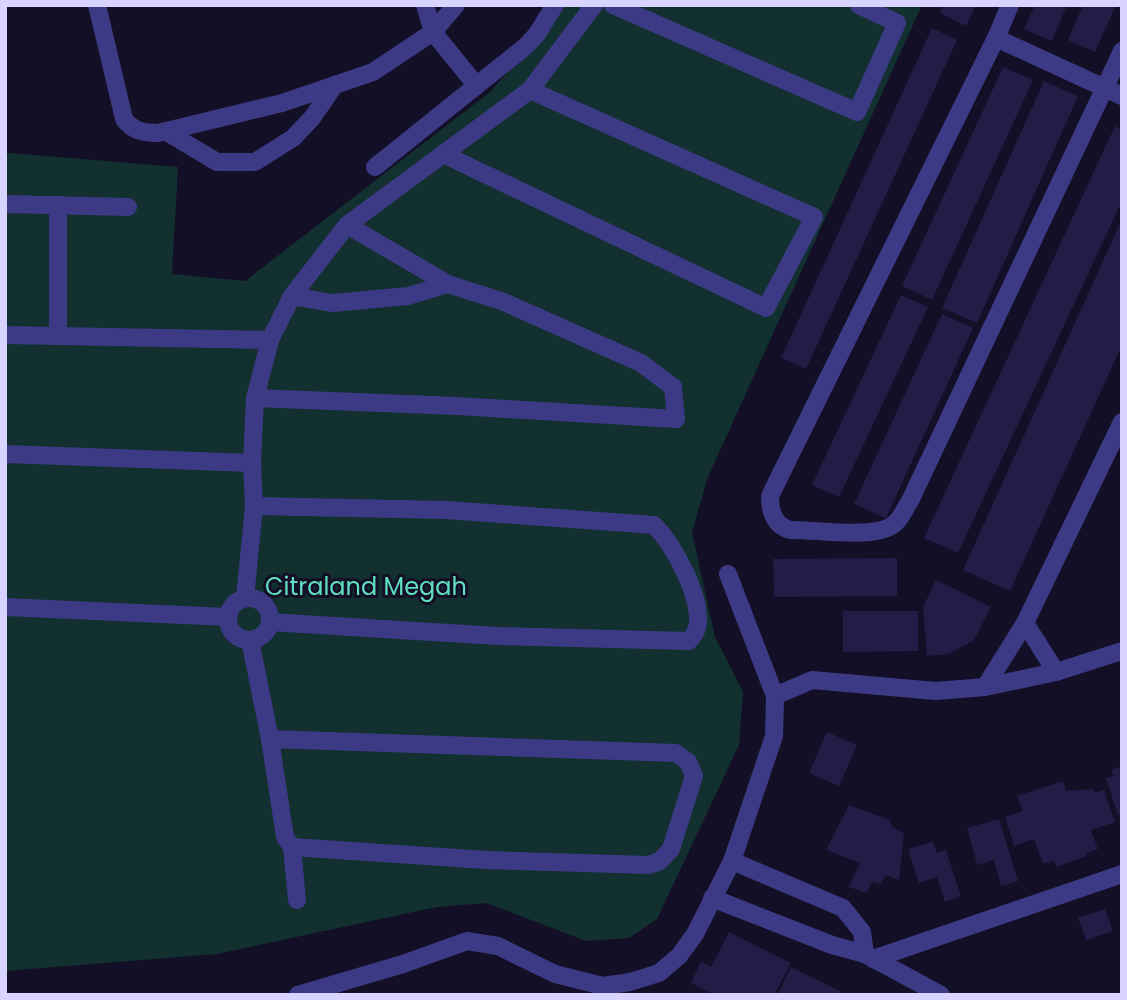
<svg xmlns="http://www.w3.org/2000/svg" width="1127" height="1000" viewBox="0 0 1127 1000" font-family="Poppins,sans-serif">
<rect width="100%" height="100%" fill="#130f26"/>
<path fill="#12302f" d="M566,5H922L708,477L692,532L715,637L743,692L739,745L657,919L629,938L586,941L486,903L437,907L217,954L5,971V155L10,153L178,167L172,274L245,281L490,92Z"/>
<g fill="#241b47">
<path d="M943,5H976L966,26L940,13Z"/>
<path d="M1035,5H1067L1052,41L1024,29Z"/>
<path d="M1083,5H1116L1095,52L1068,40Z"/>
<path d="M932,28L957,40L806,369L781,358Z"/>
<path d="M1003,67L1033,80L932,300L902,286Z"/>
<path d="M1044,81L1078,96L977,323L942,308Z"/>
<path d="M1115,126L1122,130V201L958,553L924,538Z"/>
<path d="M1122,219V345L1010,591L963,570Z"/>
<path d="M901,295L928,307L839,497L812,485Z"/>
<path d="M942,314L973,328L886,518L854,504Z"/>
<path d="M897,558V596L774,597L773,559Z"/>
<path d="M936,580L991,607L974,640L949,654L927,656L923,607Z"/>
<path d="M843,611H918V651L843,652Z"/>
<path d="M827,732L857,745L839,786L809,773Z"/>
<path d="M1122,766V814L1118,815L1106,778L1113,776L1111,770Z"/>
<path d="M1063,781L1066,791L1093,789L1095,793L1104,790L1115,822L1091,830L1098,849L1086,853L1087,856L1056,867L1054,861L1043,864L1034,839L1014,846L1005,817L1023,811L1017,796Z"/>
<path d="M849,805L890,820L892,827L904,833L899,880L886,875L881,884L872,882L866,893L849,887L860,863L826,850Z"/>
<path d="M999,819L1018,881L1001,886L994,860L977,865L967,828Z"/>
<path d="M933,842L937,853L946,850L961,896L945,902L937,877L919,883L908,849Z"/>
<path d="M1105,909L1113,931L1086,940L1078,918Z"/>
<path d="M729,932L791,963L774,995H715L691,983L701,961L711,967Z"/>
<path d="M791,967L840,991L838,995H777Z"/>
</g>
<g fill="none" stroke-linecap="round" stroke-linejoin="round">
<g stroke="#3d3a85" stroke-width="18">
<path d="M97,5L124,119C133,131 143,133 158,133L282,103L373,72L433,32L456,5"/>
<path d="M425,5L433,32L476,85"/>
<path d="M613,5L857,112L897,23L859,5"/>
<path d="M1010,5L996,38L770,496C770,512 774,525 790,530C814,529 876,540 894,524C901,519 905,508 910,501L1122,51"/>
<path d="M996,38L1122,96"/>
<path d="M165,131L217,162H255L293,138L312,118L334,86"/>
<path d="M443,154L766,308L814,217L530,90"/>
<path d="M375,167L526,46L537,34L555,5"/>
<path d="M5,204L128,207"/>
<path d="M58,205V335"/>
<path d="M292,296L332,303L408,296L448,284"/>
<path d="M5,335L270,340"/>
<path d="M255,398L457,406L676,419L673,387L641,363L504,302L448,284L347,225"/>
<path d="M5,454L252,463"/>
<path d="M254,506L446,510L654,525C673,544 699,592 698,621C698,629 694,636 689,641L497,636L270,622"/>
<circle cx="249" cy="619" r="21"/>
<path d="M245,598L254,506L252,463L255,398L270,340L292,296L347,225L530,90L594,5"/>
<path d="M5,607L228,617"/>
<path d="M1025,623L1056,672"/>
<path d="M250,640L270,739L285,837L292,847L297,900"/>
<path d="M985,687L1025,623L1122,422"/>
<path d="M775,696L812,680L936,691L985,687L1056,672L1122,651"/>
<path d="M270,739L676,753L688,762L694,776L671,849L660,861L649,865L486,860L292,847"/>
<path d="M732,861L843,908L862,932L865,954"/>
<path d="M712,898L832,945L865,954L941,995"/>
<path d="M873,959L1122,874"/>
<path d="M298,995L403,964L467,941L498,946L555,974L603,986L630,982L659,973L679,956L695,934L732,861L774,736L775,696L728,574"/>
</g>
</g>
<g text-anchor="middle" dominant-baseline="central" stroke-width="6" stroke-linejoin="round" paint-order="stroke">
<g font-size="24" fill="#5fe0c0" stroke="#130f26">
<text x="366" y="586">Citraland Megah</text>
</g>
</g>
<rect width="1127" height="1000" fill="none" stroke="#d9d4ff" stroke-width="14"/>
</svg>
